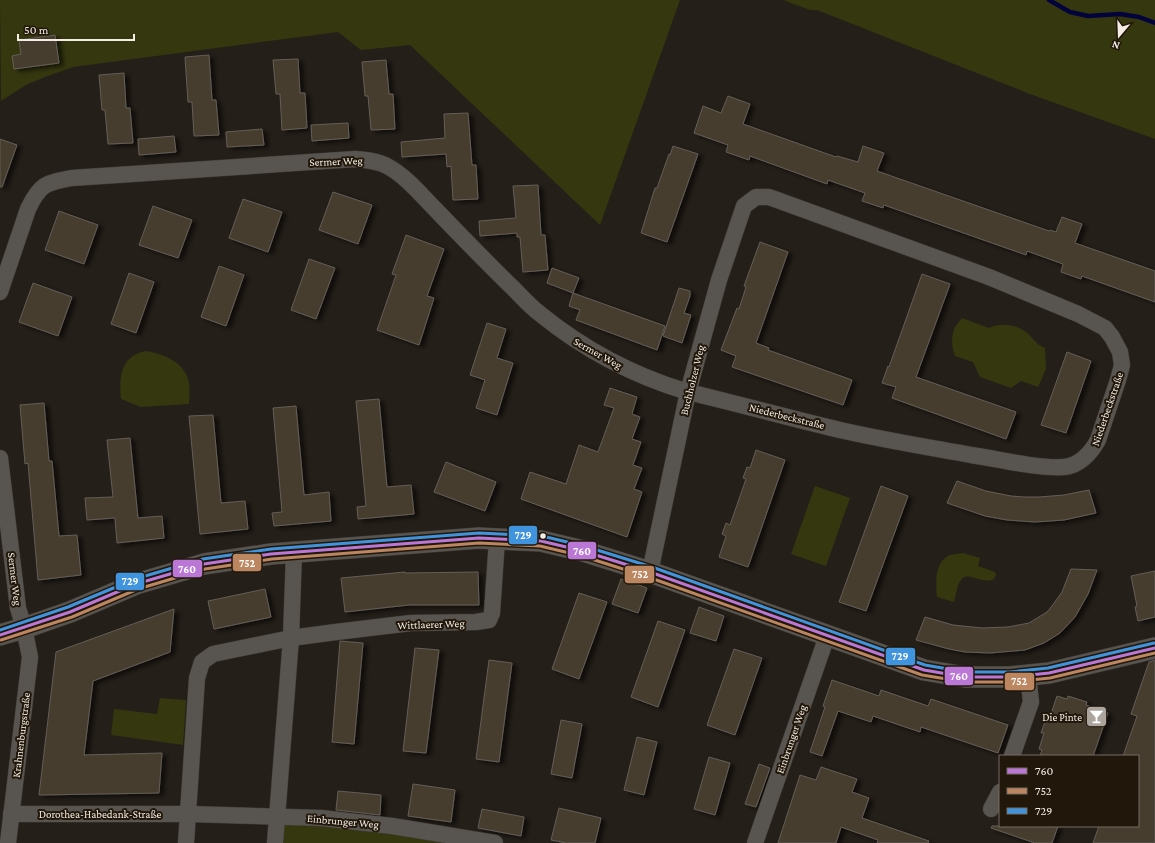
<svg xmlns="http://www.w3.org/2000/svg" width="1155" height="843" viewBox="0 0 1155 843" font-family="'Crimson Pro',serif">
<defs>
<filter id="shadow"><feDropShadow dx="4.5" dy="2.5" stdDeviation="2" flood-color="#0009"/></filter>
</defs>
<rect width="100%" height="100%" fill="#251f19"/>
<g fill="#35370f">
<path d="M0,0H680L600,225L410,45L361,50L338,32L73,67L45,77L26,85L1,101Z"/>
<path d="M783,0H1155V139L1030,94L817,10H810Z"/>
<path d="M962,318L989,328C998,323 1014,324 1023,330C1032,335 1034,344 1045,348L1046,369L1038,387L1021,381L1011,388L980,377L973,362L955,356C950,342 951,329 962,318Z"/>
<path d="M146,351C162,354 180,360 187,376C191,384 189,396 189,404L141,407L121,399C119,377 120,356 146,351Z"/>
<path d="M815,486L850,498L826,566L791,554Z"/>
<path d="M963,553L980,558L978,566L995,572L996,575L994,579C982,585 967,570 961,580C957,585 956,595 954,602L937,597C936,583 934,562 950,555C954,554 959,554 963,553Z"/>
<path d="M160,698L186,700L183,745L111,735L114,709L157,714Z"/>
<path d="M290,820L495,843H278L280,827Z"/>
</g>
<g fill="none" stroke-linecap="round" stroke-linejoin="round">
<path stroke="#03033b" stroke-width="4.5" d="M1049,0L1070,12L1088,16L1120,14L1139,17L1155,23"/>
</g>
<g fill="#473c2d" stroke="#635e58" filter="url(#shadow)">
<path d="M55,35L59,63L14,69L12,56L21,54L19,40Z"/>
<path d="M209,55L212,100H216L219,135L194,136L192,102H188L185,57Z"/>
<path d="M298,59L300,93H305L307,128L282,130L280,94H276L273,60Z"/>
<path d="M386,60L389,94H393L395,129L371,130L368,96H365L362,62Z"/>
<path d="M124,73L126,108H130L133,143L108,144L105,110H102L99,75Z"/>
<path d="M728,96L750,104L743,124L836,157L837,156L858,162L863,146L884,153L877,171L1049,231L1050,230L1056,232L1062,217L1082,224L1075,243L1155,271V302L1082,276L1081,279L1061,272L1063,264L1027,251L1026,255L884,205L883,208L862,201L865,193L828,180L827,184L750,156L749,160L726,152L728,145L694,133L703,106L721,113Z"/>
<path d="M468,113L472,165H476L478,199L453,200L451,166L447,167L446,154L402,157L401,142L445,138L444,114Z"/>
<path d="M348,123L349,138L312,141L311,125Z"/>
<path d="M262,129L264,145L227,147L226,132Z"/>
<path d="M174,136L176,152L139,155L138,139Z"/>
<path d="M0,139L17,145L2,187H0Z"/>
<path d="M673,146L698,154L667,242L641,233L655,188H657L669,154L670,155Z"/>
<path d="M538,185L541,235H545L548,270L523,272L520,237H517V233L480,236L479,221L516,218L513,186Z"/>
<path d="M333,192L372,205L358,244L319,230Z"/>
<path d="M243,199L282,212L268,252L229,238Z"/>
<path d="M153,206L192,220L178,258L139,245Z"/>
<path d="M59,211L98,225L84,264L45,250Z"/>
<path d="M406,235L444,249L427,296L434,298L419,345L377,330L396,275L392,274Z"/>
<path d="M760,242L788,252L756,343L769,348L768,350L852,380L843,405L732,367L736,356L721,350L737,308L739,309L746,287L744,286Z"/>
<path d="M309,259L335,268L316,319L291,310Z"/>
<path d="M219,266L244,275L226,326L201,317Z"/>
<path d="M552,268L579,278L573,293L547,283Z"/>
<path d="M129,273L154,282L136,333L111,324Z"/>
<path d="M922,274L950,284L916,377L1016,412L1006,439L892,398L896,387L882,383L888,366L889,367Z"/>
<path d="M33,283L72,297L58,336L19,322Z"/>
<path d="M679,288L690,291V296L684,313L691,315L682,343L663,336Z"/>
<path d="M573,293L665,326L657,350L576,320L580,310L569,306Z"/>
<path d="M487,323L506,329L497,358L513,363L497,415L476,408L485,380L470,375Z"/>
<path d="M1067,352L1091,361L1066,433L1041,425Z"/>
<path d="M610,388L637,397L632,414L640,417L632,439L641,442L633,465L642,468L634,489L642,492L627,537L521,499L530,472L566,484L579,445L598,452L614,408L604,405Z"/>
<path d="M379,399L387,487L411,485L414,514L358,519L357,507L366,506L356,401Z"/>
<path d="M44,403L49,461H52L59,536L77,535L81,575L38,580L28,463L25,464L20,405Z"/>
<path d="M296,406L304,495L329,492L331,521L274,526L272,513L282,512L273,408Z"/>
<path d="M213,415L221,503L245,501L248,529L200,534L189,416Z"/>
<path d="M130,438L138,518L162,516L164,538L117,543L115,518L87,520L85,498L113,497L107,440Z"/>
<path d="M756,450L785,460L748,567L719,557L726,536L722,534L726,523L730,525L746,479L743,478L747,467L750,468Z"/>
<path d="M446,462L496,482L485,511L434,492Z"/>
<path d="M957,481L986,491L1011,496L1024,497H1039L1064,495L1089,490L1096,513L1064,520L1035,522L1007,520L985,516L947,503Z"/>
<path d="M881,486L908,496L866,611L839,602Z"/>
<path d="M1071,569L1097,570L1088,594L1075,617L1060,633L1044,643L1025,650L990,653L965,652L949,649L916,640L925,617L953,625L982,628L1008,627L1029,623L1047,612L1052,606L1062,592Z"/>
<path d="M1155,571V617L1138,621L1135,607L1137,606L1131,576Z"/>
<path d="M405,572V573L478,572L479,605H409L345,612L341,578Z"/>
<path d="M621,579L647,588L638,613L612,604Z"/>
<path d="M265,589L271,617L214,629L208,601Z"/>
<path d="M579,593L607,602L579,679L552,669Z"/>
<path d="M699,607L724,616L716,641L690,633Z"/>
<path d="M174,609L170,652L93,681L84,755L162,753L159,793L39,795L56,652Z"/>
<path d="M658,621L685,630L658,707L631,697Z"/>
<path d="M340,641L363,643L354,744L332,742Z"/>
<path d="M415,648L439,650L426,753L403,751Z"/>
<path d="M734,649L762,658L735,735L707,725Z"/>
<path d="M489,660L512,663L499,762L476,759Z"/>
<path d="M1155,660V843H1093L1099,826H1138V756H1123L1137,716L1131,714L1149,662Z"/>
<path d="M832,680L879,696L881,690L928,706L931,699L1008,725L998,753L921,727L920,732L873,716L871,722L838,711L822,756L810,752L825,707L823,706Z"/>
<path d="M1057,696L1067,699L1068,696L1087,702L1086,705L1108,713L1093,756H1040L1042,750L1039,749L1044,733H1041L1048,713L1051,714Z"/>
<path d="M561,720L582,724L572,778L551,774Z"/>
<path d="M637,737L657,742L644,795L624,790Z"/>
<path d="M709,757L730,763L715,815L694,809Z"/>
<path d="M759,764L770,768L756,807L745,804Z"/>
<path d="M821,767L857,779L852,792L869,798L862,818L929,841L928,843H877L878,840L841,827L836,843H778L800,775L816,780Z"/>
<path d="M413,784L455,790L451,822L408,816Z"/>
<path d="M338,791L381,795L380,815L336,810Z"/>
<path d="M559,808L601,818L595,843H566L551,840Z"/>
<path d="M482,809L524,817L521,836L478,828Z"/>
<path d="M992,826H1058L1052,843H1035L991,828Z"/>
</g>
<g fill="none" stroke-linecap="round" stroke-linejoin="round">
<defs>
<g id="minor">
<path d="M0,292L28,209C40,184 45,183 72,178L355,159C366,160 378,161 387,166C406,176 422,196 437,211C462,237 487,263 513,288C522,297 530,306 539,313C583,349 634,376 688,392C739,404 789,418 840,430C884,440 927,447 971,455C999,459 1037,469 1064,467C1079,466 1091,453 1098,440L1118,380L1122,365L1120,352L1112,337L1105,328L1078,314L989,277L769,197H756L744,206L719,280L688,392L650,572"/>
<path d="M0,458L18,608L24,628L30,657L8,843"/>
<path d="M1012,756L1031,702L1028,675"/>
<path d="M991,809L1000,792"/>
<path d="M11,814H189L321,818L392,826L495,843"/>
<path d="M186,843L197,678L202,662L213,654L291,638L336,632L411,623L476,622L489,620L492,613L497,539"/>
<path d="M275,843L291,638L294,552"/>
<path d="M755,843L827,636"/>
</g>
<path id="tertiary" d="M0,635L24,628L70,612L136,584L204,564L271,554L479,538L497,539L541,541L583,551L650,572L924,670L965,677H1010L1049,673L1155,648"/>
</defs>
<use href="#minor" stroke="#403a36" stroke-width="17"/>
<use href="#tertiary" stroke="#403a36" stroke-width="22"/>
<use href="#minor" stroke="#58544f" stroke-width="16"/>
<use href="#tertiary" stroke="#58544f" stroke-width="21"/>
<defs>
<path id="bus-1" d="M0,635L70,612L136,584L204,564L271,554L479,538L541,541L583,551L650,572L924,670L965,677H1010L1049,673L1155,648"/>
<path id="bus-2" d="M1,640L72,617L138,589L205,569L272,559L479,543L540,546L582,556L648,577L922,675L965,682H1011L1050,678L1155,653"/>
<path id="bus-3" d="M0,630L68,607L135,579L203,559L271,549L479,533L542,536L584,546L652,567L925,665L965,672H1010L1048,668L1154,643"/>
</defs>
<use href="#bus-1" stroke="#21170a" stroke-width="6"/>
<use href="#bus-2" stroke="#21170a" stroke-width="6"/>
<use href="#bus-3" stroke="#21170a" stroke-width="6"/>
<use href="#bus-1" stroke="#ba77d6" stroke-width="3"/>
<use href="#bus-2" stroke="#bb8660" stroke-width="3"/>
<use href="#bus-3" stroke="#4094de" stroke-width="3"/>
</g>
<defs>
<symbol id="bar-square" viewBox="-11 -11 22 22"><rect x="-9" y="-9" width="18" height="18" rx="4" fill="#aca59e" stroke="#21170a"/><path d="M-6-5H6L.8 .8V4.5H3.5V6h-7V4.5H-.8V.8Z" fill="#fff"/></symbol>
</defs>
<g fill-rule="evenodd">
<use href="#bar-square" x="1084" y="704" width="25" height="25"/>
</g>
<circle fill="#f5ede5" stroke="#21170a" stroke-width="1.5" cx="543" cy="536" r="3.5"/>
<g text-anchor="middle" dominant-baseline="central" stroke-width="4" stroke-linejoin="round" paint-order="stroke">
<g font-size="11" fill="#f5ede5" stroke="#21170a">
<text transform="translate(336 161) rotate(-2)">Sermer Weg</text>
<text transform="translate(598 353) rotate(29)">Sermer Weg</text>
<text transform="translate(692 380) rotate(-76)">Buchholzer Weg</text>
<text transform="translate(1107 409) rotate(-71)">Niederbeckstraße</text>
<text transform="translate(787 416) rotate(14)">Niederbeckstraße</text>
<text transform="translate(15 579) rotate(83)">Sermer Weg</text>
<text transform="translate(431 624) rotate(-2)">Wittlaerer Weg</text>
<text transform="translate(21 735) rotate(-83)">Krahnenburgstraße</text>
<text transform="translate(791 739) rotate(-71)">Einbrunger Weg</text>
<text x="100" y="814">Dorothea-Habedank-Straße</text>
<text transform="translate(343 821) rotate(5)">Einbrunger Weg</text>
</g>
<g font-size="11" fill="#f5ede5" stroke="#21170a" text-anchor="end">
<text x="1082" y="717">Die Pinte</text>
</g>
</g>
<g stroke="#21170a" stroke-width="1.5">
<rect x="508" y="525" width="30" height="20" rx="4" fill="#4094de"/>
<rect x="567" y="541" width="30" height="19" rx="4" fill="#ba77d6"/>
<rect x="232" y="553" width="30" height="19" rx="4" fill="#bb8660"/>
<rect x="172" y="559" width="31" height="19" rx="4" fill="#ba77d6"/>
<rect x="624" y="565" width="31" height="19" rx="4" fill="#bb8660"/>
<rect x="115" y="572" width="30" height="19" rx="4" fill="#4094de"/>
<rect x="885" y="647" width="31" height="19" rx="4" fill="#4094de"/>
<rect x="944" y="666" width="30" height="20" rx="4" fill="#ba77d6"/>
<rect x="1004" y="672" width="31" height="19" rx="4" fill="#bb8660"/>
</g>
<g font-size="11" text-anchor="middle" font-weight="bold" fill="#fff">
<text x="523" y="539">729</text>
<text x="582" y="555">760</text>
<text x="247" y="567">752</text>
<text x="187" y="573">760</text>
<text x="640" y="578">752</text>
<text x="130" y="585">729</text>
<text x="900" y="660">729</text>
<text x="959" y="680">760</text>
<text x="1019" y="685">752</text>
</g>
<rect x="999" y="755" width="140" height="72" fill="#21170a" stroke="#766d62"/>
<rect x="1007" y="768" width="20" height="6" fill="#ba77d6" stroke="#766d62"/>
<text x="1035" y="775" font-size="12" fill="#f5ede5">760</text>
<rect x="1007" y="788" width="20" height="6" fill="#bb8660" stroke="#766d62"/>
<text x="1035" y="795" font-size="12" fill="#f5ede5">752</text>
<rect x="1007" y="808" width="20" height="6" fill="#4094de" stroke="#766d62"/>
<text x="1035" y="815" font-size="12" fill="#f5ede5">729</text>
<g transform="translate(1119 36) rotate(199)" stroke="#21170a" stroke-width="3" paint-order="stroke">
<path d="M0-3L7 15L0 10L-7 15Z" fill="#f5ede5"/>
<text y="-6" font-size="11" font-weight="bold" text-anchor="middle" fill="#f5ede5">N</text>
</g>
<path d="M18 34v6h116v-6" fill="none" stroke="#f5ede5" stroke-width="2"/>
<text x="24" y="34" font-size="12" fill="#f5ede5" stroke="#21170a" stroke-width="3" paint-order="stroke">50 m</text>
</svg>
